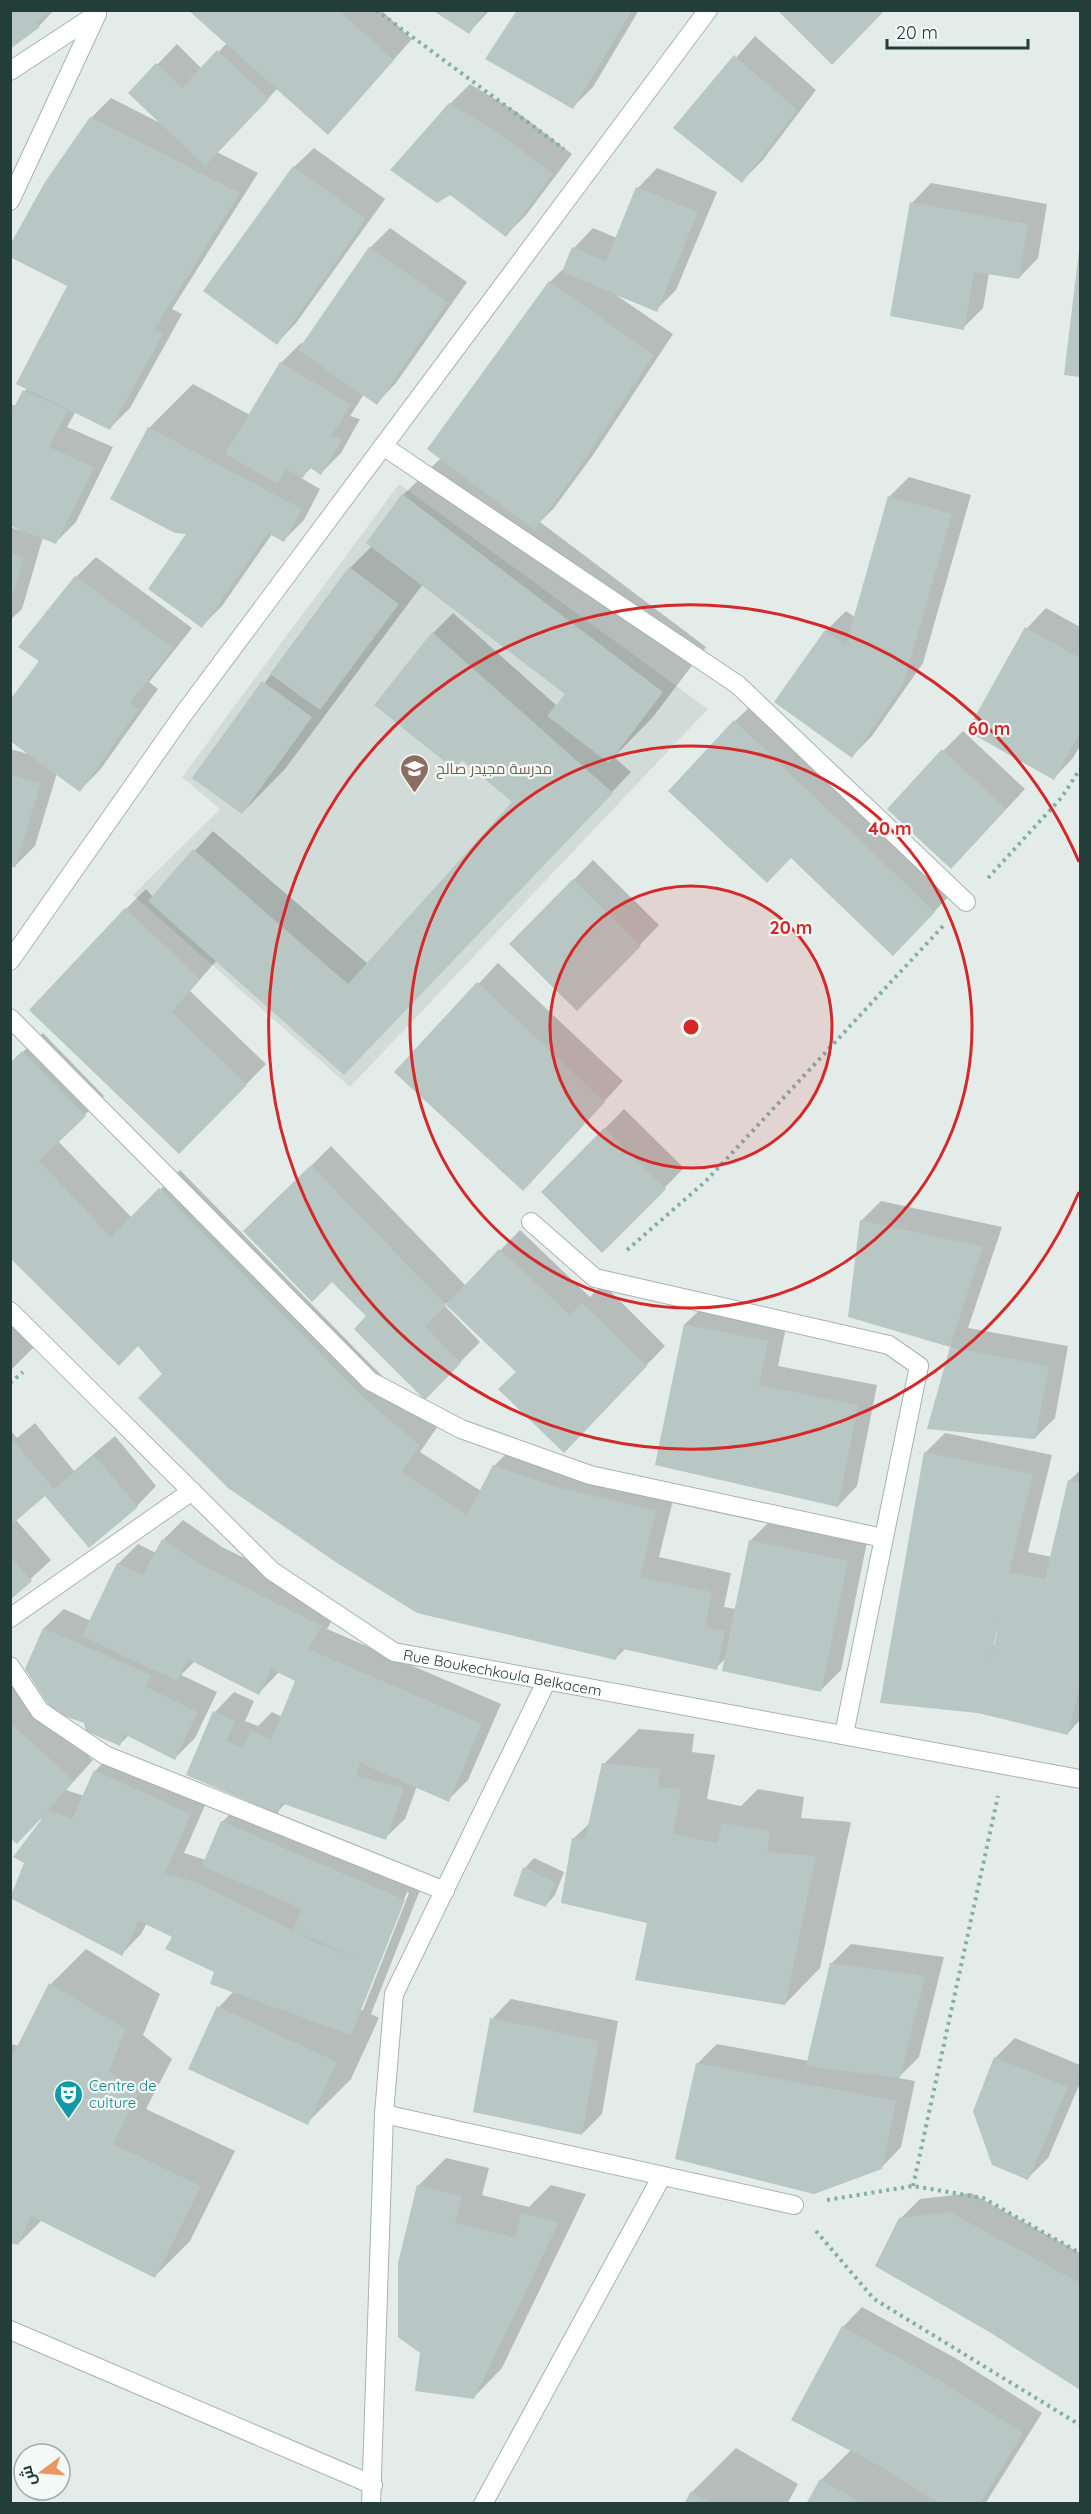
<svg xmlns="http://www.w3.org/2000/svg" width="1091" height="2514" viewBox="0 0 1091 2514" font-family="Quicksand,Cairo,sans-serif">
<rect width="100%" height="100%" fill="#e3ece9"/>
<path fill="#d1dcd8" d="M399,484L708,709L350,1087L133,895L220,809L182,777Z"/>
<g fill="#0003" fill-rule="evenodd">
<path d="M10,10H54L39,26Z"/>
<path d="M190,10H381L412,39L328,133L277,89L217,152L258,173L172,309L182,314L130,408L110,428L76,411L67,427L113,447L76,522L56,542L43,537L22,609L10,620V527L19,530L20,528L10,524V404L16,406L27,388L69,285L91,118L111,98L162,124L130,93L177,44L202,69L227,43Z"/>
<path d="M435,10H490L469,32Z"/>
<path d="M518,10H639L593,87L573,107Z"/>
<path d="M755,36L816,90L762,161L742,181L675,128Z"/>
<path d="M470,84L517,112L572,154L526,215L506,235L450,104Z"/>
<path d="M314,148L385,199L296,323L277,343L294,167Z"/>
<path d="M657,168L717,192L676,290L656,310L616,295L673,334L593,455L554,508L540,522L706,647L653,717L614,757L631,772L364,1053L217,960L190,991L266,1064L199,1133L126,909L146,889L153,897L213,831L368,964L515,801L463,759L454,768L376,705L433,633L453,613L557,706L567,693L423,584L285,769L242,813L194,778L350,568L372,546L403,495L441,458L550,282L566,266L574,248L593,228L617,238L638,188Z"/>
<path d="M931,183L1047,204L1038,258L1019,278L989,273L983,308L963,328L912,203Z"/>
<path d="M390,228L467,282L396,383L377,403L364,394L350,416L360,419L341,453L321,473L312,467L301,478L320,489L304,520L284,540L272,534L222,606L202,626L189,533L149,428L193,384L250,415L281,363L301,343L304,345L370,248Z"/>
<path d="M1080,255V376L1065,374Z"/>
<path d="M909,477L971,495L923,663L872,736L852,756L776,702L826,631L846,611L856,618L889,497Z"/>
<path d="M96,557L192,628L149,682L158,689L100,770L80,790L57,773L35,846L15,866L10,865V749L32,755L41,660L20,647L76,577Z"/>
<path d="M1046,608L1080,627V746L1073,758L1054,778L969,731L1027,628Z"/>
<path d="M755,702L954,891L912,935L735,721Z"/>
<path d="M963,731L1025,789L971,847L943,751Z"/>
<path d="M593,860L659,925L597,989L511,944Z"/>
<path d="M498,963L623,1081L542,1169L396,1072Z"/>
<path d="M43,1033L104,1096L58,1141L132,1218L180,1170L384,1378L438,1426L420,1452L481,1491L494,1466L514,1446L675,1492L659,1557L731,1573L724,1607L736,1609L750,1541L770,1521L867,1542L841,1670L821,1690L726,1658L716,1668L626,1648L616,1658L164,1374L138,1344L10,1254V1064Z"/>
<path d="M624,1109L684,1168L602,1251L543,1192Z"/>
<path d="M331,1146L466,1286L520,1230L590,1297L603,1284L665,1346L583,1431L446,1303L444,1305L480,1342L425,1398L368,1316L332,1280L246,1231Z"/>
<path d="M881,1201L1002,1227L968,1328L1068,1346L1055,1418L1035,1438L929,1428L951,1346L849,1316L862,1220Z"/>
<path d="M705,1305L787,1322L778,1366L877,1385L857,1486L838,1506L685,1324Z"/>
<path d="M10,1322L34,1347L10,1371Z"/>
<path d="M35,1423L74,1471L115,1436L156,1486L137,1506L46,1494L15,1519L51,1560L10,1598V1430L17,1438Z"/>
<path d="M945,1433L1052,1455L1028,1552L1052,1557L1069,1481L1080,1470V1720L1068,1733L978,1711L925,1453ZM998,1625L996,1646L991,1645Z"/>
<path d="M183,1520L222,1547L341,1606L327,1629L501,1704L468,1780L448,1800L417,1786L405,1819L385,1838L286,1803L277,1812L188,1775L215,1712L234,1692L254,1701L245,1721L258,1726L272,1712L282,1717L297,1681L279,1672L259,1693L195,1661L181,1675L217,1692L195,1738L175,1758L129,1735L120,1744L86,1722L27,1669L44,1628L64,1609L91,1621L118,1564L138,1544L156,1553L163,1540Z"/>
<path d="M10,1682L93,1760L66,1790L84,1796L95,1771L115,1751L210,1794L184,1853L206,1860L222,1822L242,1802L424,1880L371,2014L379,2018L351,2079L307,2123L219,2007L234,1991L216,1972L174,1936L147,1923L141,1934L122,1954L46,1816L10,1836ZM407,1892L409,1893L363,2010H360Z"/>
<path d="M639,1729L694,1734L692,1752L715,1755L707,1799L741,1806L758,1789L804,1797L801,1818L851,1822L820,1968L785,2004L648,1922L573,1839L591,1822L604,1764Z"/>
<path d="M534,1858L564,1872L555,1895L546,1905L525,1868Z"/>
<path d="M851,1944L944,1957L919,2057L898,2078L915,2081L901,2147L881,2168L697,2064L717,2044L809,2061L831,1964Z"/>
<path d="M86,1949L160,1994L143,2035L172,2059L146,2109L235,2151L190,2241L155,2276L42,2220L18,2244L10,2242V2044L20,2046L51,1984Z"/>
<path d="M511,1999L618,2021L602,2114L582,2134L492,2019Z"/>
<path d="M1015,2038L1080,2065V2083L1048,2158L1028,2178L995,2058Z"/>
<path d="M446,2158L489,2168L482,2195L529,2207L551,2185L586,2194L502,2368L474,2397L418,2186Z"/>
<path d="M971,2193L1080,2253V2387L992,2332L900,2219L920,2199Z"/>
<path d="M862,2307L957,2359L1042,2413L985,2504H808L821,2480L852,2449L843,2327Z"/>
<path d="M736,2448L798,2484L787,2504H686L692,2492Z"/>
</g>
<g fill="#b8c7c3" fill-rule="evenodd">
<path d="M10,10H53L35,23L40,27L10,49Z"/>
<path d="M188,10H338L394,60L328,135Z"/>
<path d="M432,10H486L469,34Z"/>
<path d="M517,10H632L573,109L485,59Z"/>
<path d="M777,10H885L832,65Z"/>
<path d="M217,50L269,99L205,166L128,93L156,63L182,88Z"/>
<path d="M734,55L797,110L742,183L673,128Z"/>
<path d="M449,103L497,132L553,174L506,237L450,195L437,203L390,170Z"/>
<path d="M90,117L240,193L154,329L163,334L110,430L16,384L67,286L10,257V245L45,182Z"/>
<path d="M293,166L366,219L277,345L203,291Z"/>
<path d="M636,187L698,212L657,312L562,272L572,247L606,261Z"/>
<path d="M910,202L1028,224L1019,279L974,272L964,330L890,316Z"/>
<path d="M369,247L448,302L377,405L298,350Z"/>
<path d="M1079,251H1080V377L1064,375Z"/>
<path d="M549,281L654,355L573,477L534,530L427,449Z"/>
<path d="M280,362L351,405L331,436L342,439L321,475L309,467L303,478L286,469L278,484L225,454Z"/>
<path d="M23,390L68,410L49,447L94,467L56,544L10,526V415Z"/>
<path d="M148,427L302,509L284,542L268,533L202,628L148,589L186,534L175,533L110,499Z"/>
<path d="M402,494L663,692L609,763L547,716L565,694L366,543Z"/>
<path d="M888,496L952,514L903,685L852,758L774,702L825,630L846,645Z"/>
<path d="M10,553L24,557L11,601H10Z"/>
<path d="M349,567L399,604L320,710L270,674Z"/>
<path d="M75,576L173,648L130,703L139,709L80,792L10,741V700L39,661L18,647Z"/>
<path d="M1025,627L1080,658V733L1054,780L967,731Z"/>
<path d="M432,632L613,793L344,1075L148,901L193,849L348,984L512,802L462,760L455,770L374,705Z"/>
<path d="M262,681L312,717L242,814L192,778Z"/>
<path d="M734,720L935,912L893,956L791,858L767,883L668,791Z"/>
<path d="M942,749L1006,809L951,869L887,809Z"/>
<path d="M10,774L41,783L15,868L10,866Z"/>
<path d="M573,879L641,946L577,1011L509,944Z"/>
<path d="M125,908L200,979L172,1012L247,1085L179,1154L29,1010Z"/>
<path d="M477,982L605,1102L523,1191L394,1072Z"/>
<path d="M22,1051L86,1116L39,1161L111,1237L159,1188L364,1398L420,1446L402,1472L467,1515L493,1465L556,1487L656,1511L640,1577L712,1592L705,1627L725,1631L717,1670L619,1648L616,1660L417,1613L337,1563L228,1488L138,1398L162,1374L138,1346L119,1366L10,1258V1063Z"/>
<path d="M604,1128L666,1189L602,1253L541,1192Z"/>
<path d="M311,1165L446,1305L499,1249L570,1315L582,1303L647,1366L564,1453L498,1389L516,1372L446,1305L425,1326L461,1363L425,1400L354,1329L366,1316L332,1282L312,1302L243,1231Z"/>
<path d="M860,1220L983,1247L950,1347L848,1317Z"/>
<path d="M684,1324L768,1341L759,1385L858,1405L838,1507L655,1465Z"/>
<path d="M950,1347L1049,1366L1035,1439L927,1429Z"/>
<path d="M14,1441L54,1489L94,1455L138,1507L89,1548L45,1496L10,1526V1444Z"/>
<path d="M924,1452L1033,1474L1009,1572L1045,1579L1068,1480L1080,1483V1684L1068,1735L978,1713L880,1703ZM1001,1614L996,1638L989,1666V1665Z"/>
<path d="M162,1539L203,1566L322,1626L308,1649L482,1724L449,1802L360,1763L356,1776L404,1788L386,1840L281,1803L278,1814L186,1775L213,1711L235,1721L227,1741L243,1748L251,1731L271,1740L295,1681L271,1669L259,1695L188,1659L177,1681L82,1636L117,1563L143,1575Z"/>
<path d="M749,1540L848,1561L821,1692L722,1671Z"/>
<path d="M10,1556L32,1581L10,1600Z"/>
<path d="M43,1628L151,1675L146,1687L198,1712L175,1760L124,1734L120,1746L86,1731L84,1723L53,1712L25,1669Z"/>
<path d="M10,1722L74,1781L48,1810L72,1819L94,1770L191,1814L165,1873L197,1883L293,1930L302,1909L202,1866L221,1821L405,1900L351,2035L210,1984L214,1972L165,1949L172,1937L139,1921L122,1956L10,1898L24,1863L13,1857L47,1812L17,1844L10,1838ZM297,1932L360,1959L317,1943Z"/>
<path d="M602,1763L660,1769L658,1787L681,1789L673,1834L717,1843L722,1823L770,1831L767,1852L816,1856L785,2005L635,1980L647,1923L561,1903L572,1838L585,1839Z"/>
<path d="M523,1867L555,1882L546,1907L513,1896Z"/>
<path d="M830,1963L925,1976L900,2078L806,2066Z"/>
<path d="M49,1983L126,2029L109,2071L138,2094L113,2144L201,2186L155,2278L31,2216L18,2245L10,2243V2061Z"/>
<path d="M217,2006L337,2062L308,2125L188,2069Z"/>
<path d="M490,2018L599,2041L582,2135L473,2112Z"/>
<path d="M994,2057L1068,2087L1028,2180L992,2165L973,2111Z"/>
<path d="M696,2063L896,2101L882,2169L814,2194L675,2159Z"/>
<path d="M417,2185L462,2196L455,2223L515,2238L521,2213L559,2222L474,2399L415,2391L420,2353L398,2337V2263Z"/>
<path d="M950,2212L1080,2283V2390L991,2333L875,2266L899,2218Z"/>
<path d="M842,2326L937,2379L1023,2433L980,2504H941L876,2464L791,2420Z"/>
<path d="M820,2479L863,2504H806Z"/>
<path d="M691,2491L712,2504H684Z"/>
</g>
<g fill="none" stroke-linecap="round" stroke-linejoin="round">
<defs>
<g id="minor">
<path d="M10,71L97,14"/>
<path d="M10,201L97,14"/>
<path d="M383,446L738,685L966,902"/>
<path d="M10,1018L370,1381L461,1429L590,1475L883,1538"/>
<path d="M531,1222L595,1278L889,1345L919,1366L844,1734"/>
<path d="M10,1618L192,1491"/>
<path d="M10,1666L40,1711L105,1755L445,1891"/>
<path d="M384,2114L794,2205"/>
<path d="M10,2330L373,2485"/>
<path d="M483,2504L662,2176"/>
</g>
<g id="tertiary">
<path d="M10,961L185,712L708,10"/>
<path id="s1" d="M10,1311L272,1571L394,1652L1080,1779"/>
<path d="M371,2504L384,2114L394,1994L547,1680"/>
</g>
</defs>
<use href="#minor" stroke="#a6b4b1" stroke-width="20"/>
<use href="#tertiary" stroke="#a6b4b1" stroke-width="20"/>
<g stroke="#85aea7" stroke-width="4" stroke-dasharray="3 4.5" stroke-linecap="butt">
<path d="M376,10L564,149"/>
<path d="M988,878L1062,797L1080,769"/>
<path d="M627,1250L706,1181L944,925"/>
<path d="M10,1383L23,1372"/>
<path d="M913,2186L998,1796"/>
<path d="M827,2200L913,2186L983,2198L1080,2253"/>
<path d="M816,2231L874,2299L1080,2425"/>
</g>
<use href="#minor" stroke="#fff" stroke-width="18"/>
<use href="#tertiary" stroke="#fff" stroke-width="18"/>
</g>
<circle cx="691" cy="1027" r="141" fill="#d62828" fill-opacity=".12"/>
<g fill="none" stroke="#d62828" stroke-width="3">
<circle cx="691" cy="1027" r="141"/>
<circle cx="691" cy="1027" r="281"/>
<path d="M1079 1192A422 422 0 1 1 1079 862"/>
</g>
<defs>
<symbol id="school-pin" viewBox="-11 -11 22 30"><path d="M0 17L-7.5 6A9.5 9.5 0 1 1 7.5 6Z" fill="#8d6e63" stroke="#f3f9f7"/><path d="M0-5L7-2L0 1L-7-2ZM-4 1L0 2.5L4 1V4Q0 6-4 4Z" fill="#fff"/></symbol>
<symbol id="theatre-pin" viewBox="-11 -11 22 30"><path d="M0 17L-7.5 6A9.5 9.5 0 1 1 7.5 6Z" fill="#0f9aa8" stroke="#f3f9f7"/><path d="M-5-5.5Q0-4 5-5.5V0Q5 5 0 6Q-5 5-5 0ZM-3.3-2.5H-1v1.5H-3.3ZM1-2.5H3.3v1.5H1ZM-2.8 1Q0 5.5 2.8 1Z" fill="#fff"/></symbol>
</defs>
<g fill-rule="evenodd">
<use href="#school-pin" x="398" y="752" width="33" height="45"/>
<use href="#theatre-pin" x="52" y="2078" width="33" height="45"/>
</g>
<g text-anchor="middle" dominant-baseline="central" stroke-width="4.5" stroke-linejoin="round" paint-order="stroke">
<g font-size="15" fill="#785e54" stroke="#f3f9f7" text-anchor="start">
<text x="436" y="768">مدرسة مجيدر صالح</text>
</g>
<g font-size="15" fill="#233d39" stroke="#f3f9f7">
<text stroke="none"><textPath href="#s1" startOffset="626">Rue Boukechkoula Belkacem</textPath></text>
</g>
<g font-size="15" fill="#0d838f" stroke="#f3f9f7" text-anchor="start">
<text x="89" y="2085">Centre de<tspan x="89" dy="17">culture</tspan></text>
</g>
</g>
<circle cx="691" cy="1027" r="9" fill="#d62828" stroke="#f3f9f7" stroke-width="3"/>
<g font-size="18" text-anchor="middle" font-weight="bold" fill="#d62828" stroke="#f3f9f7" stroke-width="4.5" stroke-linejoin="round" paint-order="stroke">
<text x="989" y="735">60 m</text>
<text x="890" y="835">40 m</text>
<text x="791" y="934">20 m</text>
</g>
<rect width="1091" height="2514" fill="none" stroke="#233d39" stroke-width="24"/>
<g transform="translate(42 2472) rotate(254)"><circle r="28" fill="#f3f9f7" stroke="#a0aeab" stroke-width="1.5"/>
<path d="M0-4.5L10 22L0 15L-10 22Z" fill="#eb9561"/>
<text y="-9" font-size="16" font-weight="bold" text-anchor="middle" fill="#233d39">ش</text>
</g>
<path d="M887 39v9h141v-9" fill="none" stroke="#233d39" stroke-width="3"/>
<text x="896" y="39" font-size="18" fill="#233d39" stroke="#f3f9f7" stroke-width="4.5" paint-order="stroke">20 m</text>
</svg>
